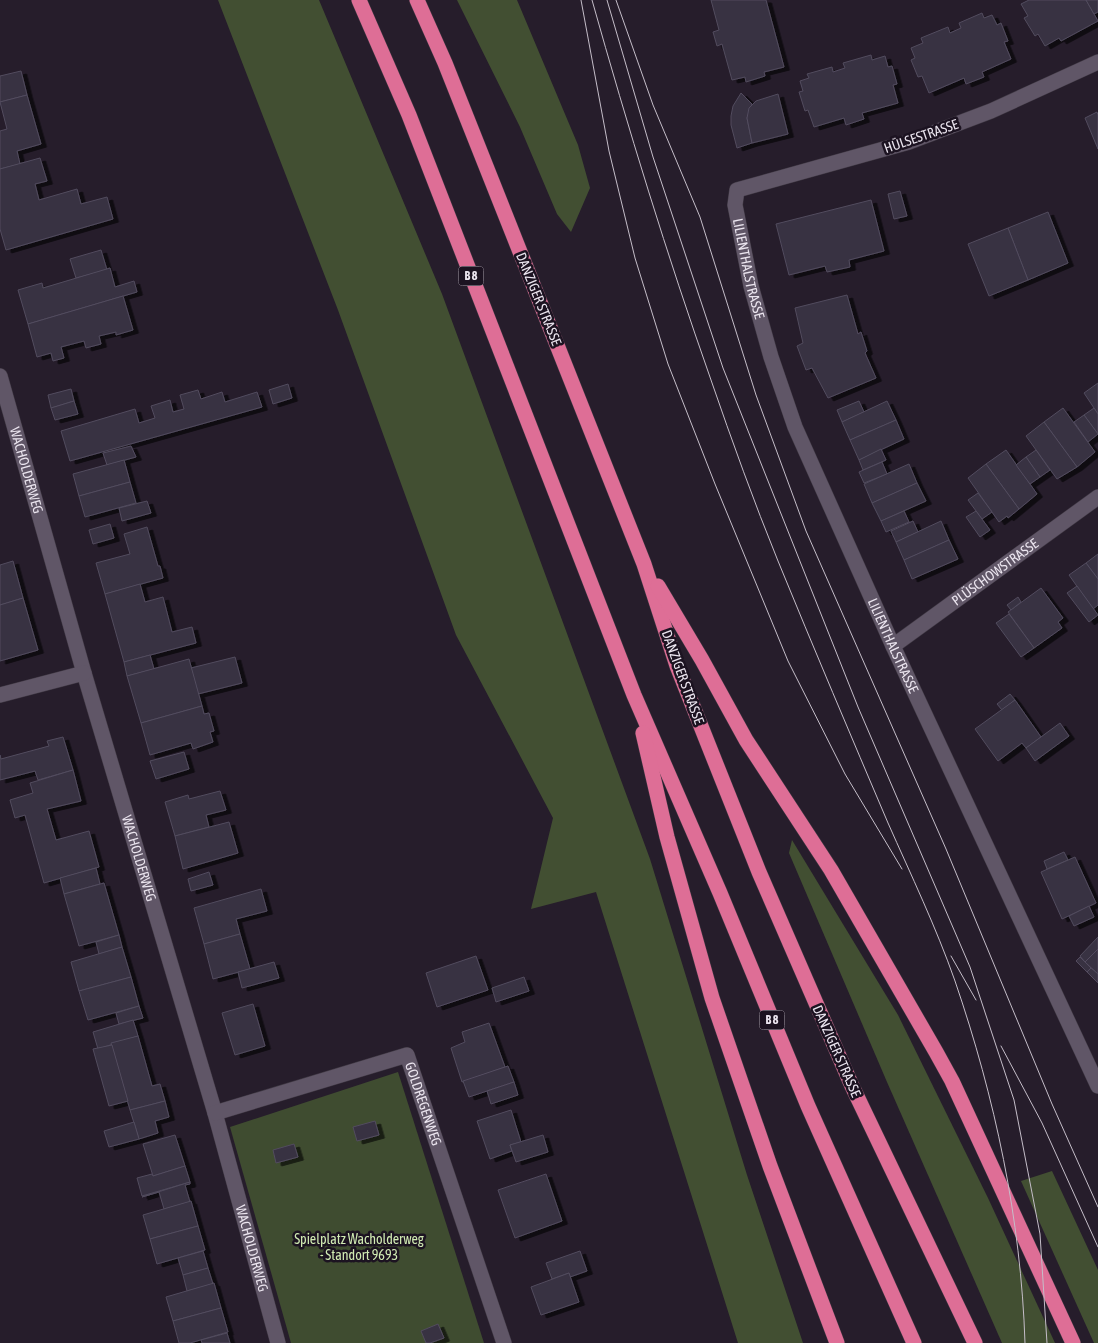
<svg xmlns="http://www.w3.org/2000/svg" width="1098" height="1343" viewBox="0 0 1098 1343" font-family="'Asap Condensed',sans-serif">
<defs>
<filter id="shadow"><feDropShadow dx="5.5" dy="3" stdDeviation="0" flood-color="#0009"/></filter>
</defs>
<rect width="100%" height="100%" fill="#261d2b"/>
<path fill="#3f4c30" d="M398,1072L484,1343H291L230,1127Z"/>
<g fill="#424f32">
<path d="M218,0H319L442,294L650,859L747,1175L803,1343H738L596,892L531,909L553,818L456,635L338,310Z"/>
<path d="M457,0H517L578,145L590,188L571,232L557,214L520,127Z"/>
<path d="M792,840L898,1015L988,1198L1055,1343H1002L887,1082L789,853Z"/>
<path d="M1052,1171L1098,1270V1343H1094L1021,1181Z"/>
</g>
<g fill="#373142" stroke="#524c5e" filter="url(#shadow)">
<path d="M711,0H766L784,67L764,72L765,76L746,82L745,77L732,80L722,44L717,46L713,32L719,30Z"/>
<path d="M1029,0H1086L1098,21L1061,41L1059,38L1045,46L1038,34L1035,36L1024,18L1028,16L1021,4Z"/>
<path d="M1086,0H1098V12L1094,14Z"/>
<path d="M982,13L984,18L992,15L997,25L1001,23L1008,41L1004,42L1011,59L982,72L984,77L966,84L964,78L929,93L922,76L918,77L911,60L915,58L911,48L923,43L921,38L948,27L950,33L961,28L959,23Z"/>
<path d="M871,55L872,60L885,56L888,67L892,66L897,84L893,85L898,103L862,113L864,119L846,125L844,118L814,127L808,110L805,111L799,92L803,91L800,81L809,78L807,74L832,67L833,72L845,68L843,63Z"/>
<path d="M21,71L27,95L0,102V76Z"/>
<path d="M741,93L752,104L747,118L752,143L737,148L731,125V116L733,106Z"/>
<path d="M778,94L788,134L752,143L747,118L749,108L756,101Z"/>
<path d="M27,95L41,144L17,151L20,164L0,169V131L7,129L0,102Z"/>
<path d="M1097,112L1098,115V149L1085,118Z"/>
<path d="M40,158L47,181L35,184L39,200L77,189L81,204L107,197L113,219L6,250L0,229V169Z"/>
<path d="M900,191L907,216L894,219L888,194Z"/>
<path d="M871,200L884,251L849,260L850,267L827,272L825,266L789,275L776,224Z"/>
<path d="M1048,212L1068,263L1028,280L1008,228Z"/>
<path d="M1008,228L1028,280L989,296L968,244Z"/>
<path d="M101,250L107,270L76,278L70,259Z"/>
<path d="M110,268L115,287L134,281L137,292L28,324L18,290L42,283L43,288Z"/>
<path d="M847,295L858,334L861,332L867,351L865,353L876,378L828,398L812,368L806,370L797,346L803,343L795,308Z"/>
<path d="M123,296L133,330L116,335V332L99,336L101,344L86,348L84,341L61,347L64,358L53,361L51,353L37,357L28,324Z"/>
<path d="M1098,383V414L1084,393Z"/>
<path d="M288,384L292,398L273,404L269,390Z"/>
<path d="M71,389L74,401L51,408L48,395Z"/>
<path d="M198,390L201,399L222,392L225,402L257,392L262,407L70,461L61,431L135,409L139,423L155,418L151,406L170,400L173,412L184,409L180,395Z"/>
<path d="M74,401L78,414L55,420L51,408Z"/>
<path d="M859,401L864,412L842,422L837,410Z"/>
<path d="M887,401L896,420L850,440L842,422Z"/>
<path d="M1063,408L1095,452L1077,467L1044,422Z"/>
<path d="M1094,408L1098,414V434L1084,415Z"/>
<path d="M1084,415L1098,434L1088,442L1074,422Z"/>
<path d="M896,420L904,439L859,460L850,440Z"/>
<path d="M1044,422L1077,467L1057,479L1026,436Z"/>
<path d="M131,446L136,457L107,465L103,453Z"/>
<path d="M881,449L886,460L863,470L859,460Z"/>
<path d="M1006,450L1037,494L1019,509L986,464Z"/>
<path d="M1036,450L1050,470L1040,477L1026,457Z"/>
<path d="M1026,457L1040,477L1030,484L1016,465Z"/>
<path d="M124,460L130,482L79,496L73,474Z"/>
<path d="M882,462L887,474L864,483L859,472Z"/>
<path d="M909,464L917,483L872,503L864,484Z"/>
<path d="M986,464L1019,509L1008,518L1007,516L999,522L968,478Z"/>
<path d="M130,482L136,503L85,517L79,496Z"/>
<path d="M917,483L926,501L881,521L872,503Z"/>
<path d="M978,493L992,512L982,519L968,500Z"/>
<path d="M147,501L151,513L122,521L119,508Z"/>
<path d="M904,511L909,522L886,532L881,521Z"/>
<path d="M976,511L990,530L980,537L966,517Z"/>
<path d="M913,521L918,532L896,542L891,531Z"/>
<path d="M941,521L949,540L904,560L896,542Z"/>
<path d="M110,524L114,538L93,544L89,530Z"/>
<path d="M147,527L158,566H160L163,578L105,594L96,563L130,554L124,534Z"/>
<path d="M949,540L958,559L912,579L904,560Z"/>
<path d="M1098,554V579L1086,563Z"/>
<path d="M13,561L23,598L0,605V565Z"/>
<path d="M1086,563L1098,579V605L1093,609L1069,575Z"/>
<path d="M140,584L145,602L163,597L172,632L192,627L196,643L124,662L105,594Z"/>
<path d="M1077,586L1098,615L1089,622L1067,593Z"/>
<path d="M1041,588L1063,618L1058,622L1062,628L1034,648L1008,612Z"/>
<path d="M1018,597L1021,602L1011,610L1007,605Z"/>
<path d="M23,598L38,650L0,661V605Z"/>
<path d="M1009,614L1034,648L1021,657L996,623Z"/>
<path d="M150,655L154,669L127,676L124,662Z"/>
<path d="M235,657L242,683L198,694L191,668Z"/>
<path d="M189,659L202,706L141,723L127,676Z"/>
<path d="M1010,694L1015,700L1002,710L997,704Z"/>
<path d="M1015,700L1041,737L1026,748L1022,743L998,761L975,729Z"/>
<path d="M202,706L204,714L209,713L214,731L210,732L213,742L193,749L191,743L150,755L141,723Z"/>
<path d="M1060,723L1069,736L1035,761L1026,748Z"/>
<path d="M63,737L73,770L38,780L35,771L0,780V755L1,759L49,746L47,741Z"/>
<path d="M184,752L189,769L156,779L150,761Z"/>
<path d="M73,770L81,801L47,809L56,840L89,831L99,867L44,883L25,815L15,818L10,800L33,793L30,783Z"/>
<path d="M220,791L226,810L206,815L209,827L175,836L165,802L188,795L189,799Z"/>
<path d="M229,822L238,853L183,869L175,836Z"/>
<path d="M1064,852L1068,860L1047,869L1044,861Z"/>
<path d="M1075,857L1096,903L1062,919L1041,872Z"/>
<path d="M96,868L100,884L64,894L60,878Z"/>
<path d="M209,872L213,885L191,891L188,879Z"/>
<path d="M104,883L119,935L79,946L64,894Z"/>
<path d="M261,889L267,911L236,919L240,934L204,944L194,908Z"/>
<path d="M1089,906L1094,917L1074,926L1069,916Z"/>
<path d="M240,934L250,969L213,979L204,944Z"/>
<path d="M119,935L122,947L99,954L96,942Z"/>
<path d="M1098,937V949L1085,962L1080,956Z"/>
<path d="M122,947L131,977L79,991L71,962Z"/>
<path d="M1098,949V974L1085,962Z"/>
<path d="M476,956L488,990L437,1007L426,973Z"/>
<path d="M1080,957L1091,968L1087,972L1076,961Z"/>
<path d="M274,962L279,978L242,988L238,972Z"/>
<path d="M1091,968L1098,974V983L1087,972Z"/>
<path d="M131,977L139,1006L88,1020L79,991Z"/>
<path d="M524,977L529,991L496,1002L492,988Z"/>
<path d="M253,1004L265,1046L235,1055L222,1013Z"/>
<path d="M139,1006L143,1018L119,1024L116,1013Z"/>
<path d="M133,1020L138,1036L98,1049L93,1032Z"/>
<path d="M489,1023L505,1067L462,1082L451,1048L465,1042L462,1032Z"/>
<path d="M138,1036L152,1086L160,1084L165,1101L130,1110L111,1043Z"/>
<path d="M112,1045L128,1101L109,1106L93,1049Z"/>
<path d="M508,1066L514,1082L469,1097L463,1081Z"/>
<path d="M514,1082L518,1095L491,1104L487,1091Z"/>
<path d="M165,1101L169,1117L155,1121L158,1133L139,1139L130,1110Z"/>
<path d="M511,1110L521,1142L510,1145L512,1151L490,1159L477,1121Z"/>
<path d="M375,1121L379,1135L357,1141L353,1127Z"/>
<path d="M134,1122L139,1139L109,1147L104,1131Z"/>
<path d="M175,1135L185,1166L153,1176L143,1144Z"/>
<path d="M543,1135L548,1152L516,1162L510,1145Z"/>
<path d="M294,1144L298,1157L276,1163L273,1150Z"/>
<path d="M185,1166L190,1182L142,1196L137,1178L152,1174L153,1176Z"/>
<path d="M546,1174L562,1221L515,1238L498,1190Z"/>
<path d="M190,1182V1184L185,1185L190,1202L164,1209L159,1192L142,1197Z"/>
<path d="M191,1201L198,1226L150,1239L143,1215Z"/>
<path d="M198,1226L205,1250L157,1264L150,1239Z"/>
<path d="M203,1251L208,1268L183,1275L178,1258Z"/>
<path d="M580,1251L587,1271L570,1277L569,1273L552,1279L546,1263Z"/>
<path d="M208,1268L213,1284L187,1291L183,1275Z"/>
<path d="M569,1273L579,1302L541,1315L531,1287Z"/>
<path d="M214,1283L221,1308L173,1321L166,1297Z"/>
<path d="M221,1308L228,1332L190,1343H179L173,1321Z"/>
<path d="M438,1324L444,1338L430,1343H426L421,1331Z"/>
<path d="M227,1333L230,1343H202L201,1340Z"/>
</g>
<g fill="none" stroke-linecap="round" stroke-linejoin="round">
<defs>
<g id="minor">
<path id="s1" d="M1098,62L991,111L909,142L737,190L735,205L751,286L771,357L795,427L893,646L1098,1086"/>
<path id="s2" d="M0,376L84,673L215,1113L278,1343"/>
<path id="s3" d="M893,646L1098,497"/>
<path d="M0,695L84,673"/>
<path id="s4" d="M215,1113L407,1055L504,1343"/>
</g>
<g id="trunk">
<path d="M359,0L409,115L634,695L720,893L808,1106L914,1343"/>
<path d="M417,0L445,63L644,564L677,666L759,872L852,1086L975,1343"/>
<path d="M658,586L702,660L746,740L831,870L936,1052L952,1081L1073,1343"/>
<path d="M643,733L667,837L712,998L770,1166L837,1343"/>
</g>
</defs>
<use href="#minor" stroke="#3f3843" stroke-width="16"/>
<use href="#trunk" stroke="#3f3843" stroke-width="16"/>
<use href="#minor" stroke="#605667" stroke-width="15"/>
<use href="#trunk" stroke="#de6e96" stroke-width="15"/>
<g stroke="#c5bec9" stroke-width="1">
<path d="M581,0L609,151L635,258L668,364L715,484L788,661L845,774L902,869"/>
<path d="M592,0C628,128 667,255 711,380C732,441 754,502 778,561C814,649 851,736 888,823C911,875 936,927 955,981C995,1098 1021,1219 1025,1343"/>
<path d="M607,0L653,157L723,368L858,707L970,967L1014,1100L1040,1234L1047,1343"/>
<path d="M616,0L653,105L700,217L756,395L806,531L946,849L1052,1104L1098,1207"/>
<path d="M951,956L976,1000"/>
<path d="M1001,1046L1042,1123L1098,1247"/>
</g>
</g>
<g text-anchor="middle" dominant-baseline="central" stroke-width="5" stroke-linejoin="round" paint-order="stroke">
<g fill="#1c1321" stroke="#ada6b1" stroke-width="1">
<rect x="458.5" y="266.5" width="25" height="19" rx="4"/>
<rect x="759.5" y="1010.5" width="25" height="19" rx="4"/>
</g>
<g font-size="12" font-weight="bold" fill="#ebe5ef">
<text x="471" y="276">B 8</text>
<text x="772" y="1020">B 8</text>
</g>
<g font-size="14" fill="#ebe5ef" stroke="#1c1321">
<text transform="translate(921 136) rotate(-19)">HÜLSESTRASSE</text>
<text stroke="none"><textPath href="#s1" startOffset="464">LILIENTHALSTRASSE</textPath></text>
<text transform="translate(539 299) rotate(68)">DANZIGER STRASSE</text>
<text stroke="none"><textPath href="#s2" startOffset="98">WACHOLDERWEG</textPath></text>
<text stroke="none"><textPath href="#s3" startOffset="126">PLÜSCHOWSTRASSE</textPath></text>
<text stroke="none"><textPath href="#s1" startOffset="869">LILIENTHALSTRASSE</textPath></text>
<text transform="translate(683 677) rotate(70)">DANZIGER STRASSE</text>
<text stroke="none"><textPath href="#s2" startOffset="502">WACHOLDERWEG</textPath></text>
<text transform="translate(837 1051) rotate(66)">DANZIGER STRASSE</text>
<text stroke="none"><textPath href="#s4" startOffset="252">GOLDREGENWEG</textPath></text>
<text stroke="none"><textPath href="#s2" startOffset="908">WACHOLDERWEG</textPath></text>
</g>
<g font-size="14" fill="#d1ebb3" stroke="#1c1321">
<text x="359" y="1239">Spielplatz Wacholderweg<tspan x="359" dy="16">- Standort 9693</tspan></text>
</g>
</g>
</svg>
